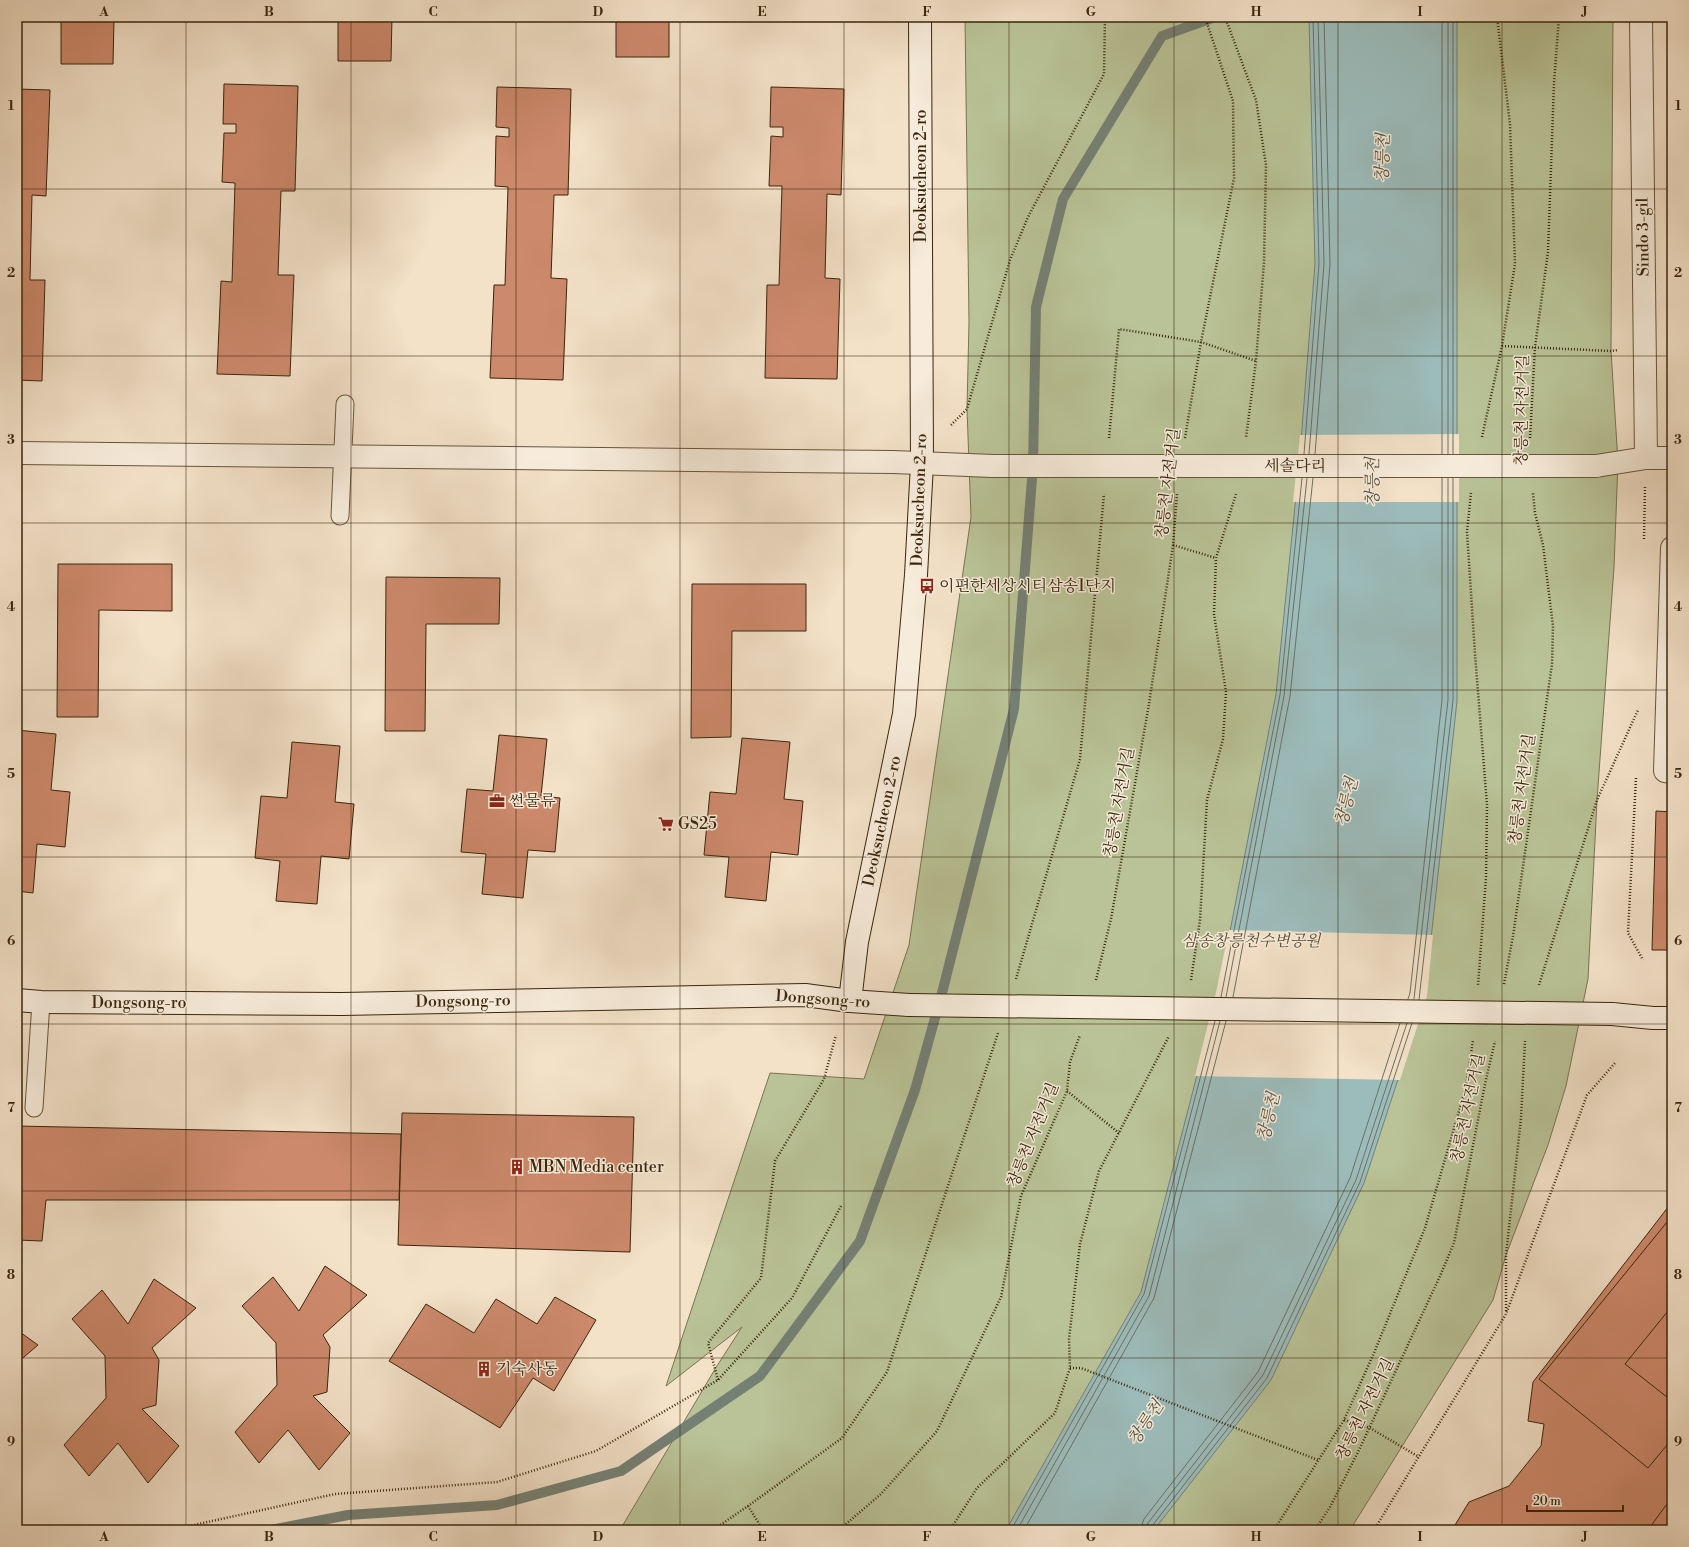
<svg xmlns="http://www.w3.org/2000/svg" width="1689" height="1547" viewBox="0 0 1689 1547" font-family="'Libre Bodoni','Noto Serif KR',serif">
<rect width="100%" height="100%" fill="#f3e1c8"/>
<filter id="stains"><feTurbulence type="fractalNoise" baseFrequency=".005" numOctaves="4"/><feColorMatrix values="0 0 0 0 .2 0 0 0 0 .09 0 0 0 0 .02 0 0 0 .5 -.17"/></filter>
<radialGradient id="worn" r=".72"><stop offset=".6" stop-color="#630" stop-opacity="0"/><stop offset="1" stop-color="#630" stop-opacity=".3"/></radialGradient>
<path fill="#b9c397" stroke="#7a7451" d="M965,17H1613L1611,351L1618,462L1614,567L1597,800L1588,979L1566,1086L1548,1145L1506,1255L1493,1300L1350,1530H620L715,1369L742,1327L666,1386L770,1073L864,1079L909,945L971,517L967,409L969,322Z"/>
<path fill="#9cbcbb" stroke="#758075" d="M1309,17H1457V701L1429,957L1406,1055L1364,1183L1271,1380L1154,1530H1006L1141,1292L1204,1048L1226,952L1276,694L1299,466L1315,264Z"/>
<g fill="#f3e1c8">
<path d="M1459,434V502H1293L1300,435Z"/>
<path d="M1229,930L1433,935L1427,996L1400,1080L1195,1076L1216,992Z"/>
</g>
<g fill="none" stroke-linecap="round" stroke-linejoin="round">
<g stroke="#6b7163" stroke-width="1">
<path d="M1442,17V454"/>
<path d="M1448,17V454"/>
<path d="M1453,17V454"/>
<path d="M1304,454L1319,264L1313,17"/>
<path d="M1309,454L1324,264L1318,17"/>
<path d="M1315,454L1330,264L1324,17"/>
<path d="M1221,997L1280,695L1302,478"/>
<path d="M1226,997L1284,696L1307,478"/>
<path d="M1233,997L1290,696L1313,478"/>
<path d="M1408,999L1410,993L1442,700V478"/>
<path d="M1414,999L1448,700V478"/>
<path d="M1419,1000L1453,700V478"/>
<path d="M1011,1530L1144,1294L1215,1021"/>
<path d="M1017,1530L1149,1296L1220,1021"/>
<path d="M1024,1530L1154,1298L1226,1021"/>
<path d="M1140,1530L1144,1519L1258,1372L1350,1178L1400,1023"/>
<path d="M1146,1530L1148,1523L1263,1375L1356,1180L1407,1023"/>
<path d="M1151,1530L1152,1526L1267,1378L1360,1182L1412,1023"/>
</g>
<path stroke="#758075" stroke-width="10" d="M271,1530L348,1515L497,1505L621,1471L760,1376L860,1241L915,1090L943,989L1014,709L1033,466L1036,307L1063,199L1162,36L1215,17"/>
</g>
<g fill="#cd896c" stroke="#3a260b">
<path d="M61,17H129L114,18L113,64H61Z"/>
<path d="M338,17H392L391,61H338Z"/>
<rect x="616" y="17" width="53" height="40"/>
<path d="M224,84L298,86L295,191H281L278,275H294L290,376L217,374L221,281L232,282L235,183L222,182L224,133H236V124H223Z"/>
<path d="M497,87L571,89L568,195H554L551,278L567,279L563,380L490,378L494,285H505L508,187L495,186L496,136L509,137V128L496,127Z"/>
<path d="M771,87L844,89L841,195L827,194L825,278L840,279L837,379L765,378L767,285H779L782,186H769L771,136L783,137V127H770Z"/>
<path d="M17,89L50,90L46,196L32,195L30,280H45L42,381L17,380Z"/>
<path d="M58,564H172V611L99,610L98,717H57Z"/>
<path d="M386,577L500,578L499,624H426L425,731H385Z"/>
<path d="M692,584H806V631H732L731,737L691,738Z"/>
<path d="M17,730L56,734L51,790L70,792L65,847L37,844L33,893L17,891Z"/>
<path d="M499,735L547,739L541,796L560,798L555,852L528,850L523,898L482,894L486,854L461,852L467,789L493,791Z"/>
<path d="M742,738L790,742L784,799L803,801L798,855L771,852L766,901L725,897L729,857L704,855L710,792L736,794Z"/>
<path d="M292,742L340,746L335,802L354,804L349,859L321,856L317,904L276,901L280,861L255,858L261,796L287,798Z"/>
<path d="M1656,811L1672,812V950H1652Z"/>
<path d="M402,1113L634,1117L630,1252L398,1245Z"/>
<path d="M17,1126L401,1134L399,1200H46L42,1241L17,1240Z"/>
<path d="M1672,1202V1530H1452L1469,1502L1509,1486L1541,1446L1544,1424L1528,1421L1533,1382Z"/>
<path d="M1672,1216V1306L1625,1364L1672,1401V1439L1648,1468L1539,1379Z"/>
<path d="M325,1266L367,1295L323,1335L330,1347L327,1392L313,1396L350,1433L319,1470L288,1430L259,1463L235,1432L277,1385L276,1343L242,1306L273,1277L299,1311Z"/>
<path d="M154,1279L196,1308L152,1348L159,1360L156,1405L142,1409L179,1446L148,1483L118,1443L89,1476L64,1445L106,1398L105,1356L72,1319L102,1290L128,1324Z"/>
<path d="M555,1297L596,1320L554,1391L533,1378L500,1428L389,1361L426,1304L474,1333L496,1299L537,1324Z"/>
<path d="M17,1330L38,1345L17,1363Z"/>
<path d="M1672,1497V1530H1648Z"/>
</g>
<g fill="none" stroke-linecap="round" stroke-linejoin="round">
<defs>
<g id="lane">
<path d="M340,516L345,404"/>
<path d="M34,1108L41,1002"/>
</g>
<g id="street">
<path d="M1641,17L1646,458"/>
<path d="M17,453L893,462L993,466"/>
<path d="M1596,466L1646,458H1672"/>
<path d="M1672,548L1665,771L1672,772"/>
</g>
<g id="secondary">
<path d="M17,1000L41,1002L342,1004L805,995L850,1001L909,1005"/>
<path d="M850,1001L857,942L904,714L916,575L922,464L920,17"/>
<path d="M1612,1014L1653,1018H1672"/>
</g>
</defs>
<use href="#lane" stroke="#68553a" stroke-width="19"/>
<use href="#street" stroke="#68553a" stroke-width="24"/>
<use href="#secondary" stroke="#3a260b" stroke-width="24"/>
<g stroke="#3a260b" stroke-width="2.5" stroke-dasharray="1 2" stroke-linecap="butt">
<path d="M1225,17L1256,100L1266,165L1264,262L1256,361L1246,438"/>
<path d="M1502,346L1611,351L1618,350"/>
<path d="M951,425L967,409L1010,260L1028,217L1104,74L1105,17"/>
<path d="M1482,437L1502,346L1515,264L1510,124L1497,17"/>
<path d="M1109,438L1119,329L1201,342L1256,361"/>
<path d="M1185,438L1201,342L1234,178L1233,101L1205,17"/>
<path d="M1530,438L1535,347L1548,252L1554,83L1559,17"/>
<path d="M1471,493L1467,532L1475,654L1487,805L1486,878L1478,985"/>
<path d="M1644,539L1645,486"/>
<path d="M1173,545L1216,558"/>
<path d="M1636,778L1628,933L1643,960"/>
<path d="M1016,979L1080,759L1104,494"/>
<path d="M1096,980L1111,919L1149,704L1173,545L1177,494"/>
<path d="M1191,980L1200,920L1207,800L1223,739L1226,692L1214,614L1216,558L1236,494"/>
<path d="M1504,984L1513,936L1552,664L1553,626L1543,545L1535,513L1533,493"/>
<path d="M1539,985L1597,800L1638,710"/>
<path d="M1067,1091L1119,1133"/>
<path d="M1506,1311V1255L1521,1118L1525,1041"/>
<path d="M1070,1368H1081L1318,1460"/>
<path d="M718,1380L708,1343L761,1278L775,1161L824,1079L836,1035"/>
<path d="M1344,1420L1370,1428L1419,1457"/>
<path d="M748,1506L763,1530"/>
<path d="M171,1530L335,1494L497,1482L596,1451L718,1380L792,1298L841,1206"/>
<path d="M713,1530L748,1506L842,1438L887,1372L998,1033"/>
<path d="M839,1530L881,1494L937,1431L1001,1297L1021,1196L1067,1091L1070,1062L1080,1035"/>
<path d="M950,1530L977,1488L1055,1413L1070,1368L1069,1339L1080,1244L1099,1171L1169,1036"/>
<path d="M1274,1530L1344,1420L1374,1353L1425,1228L1466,1087L1473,1040"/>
<path d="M1315,1530L1330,1507L1359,1450L1440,1276L1454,1243L1485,1084L1495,1041"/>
<path d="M1374,1530L1506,1314L1587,1095L1615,1063"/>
</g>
<use href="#lane" stroke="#f7ecdb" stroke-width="17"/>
<use href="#street" stroke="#f7ecdb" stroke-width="22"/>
<use href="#secondary" stroke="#f7ecdb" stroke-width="22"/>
<defs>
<path id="street-bridge" d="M993,466H1596"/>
<path id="secondary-bridge" d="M909,1005L1612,1014"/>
</defs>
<use href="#street-bridge" stroke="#68553a" stroke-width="24" stroke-linecap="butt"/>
<use href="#secondary-bridge" stroke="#3a260b" stroke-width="24" stroke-linecap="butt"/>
<use href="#street-bridge" stroke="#f7ecdb" stroke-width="22"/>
<use href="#secondary-bridge" stroke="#f7ecdb" stroke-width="22"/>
</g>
<path fill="none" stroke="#3a260b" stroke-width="1" stroke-opacity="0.55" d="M186,17V1530M351,17V1530M516,17V1530M680,17V1530M844,17V1530M1009,17V1530M1174,17V1530M1338,17V1530M1502,17V1530M17,189H1672M17,356H1672M17,523H1672M17,690H1672M17,857H1672M17,1024H1672M17,1191H1672M17,1358H1672"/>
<defs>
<symbol id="bus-bare" viewBox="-9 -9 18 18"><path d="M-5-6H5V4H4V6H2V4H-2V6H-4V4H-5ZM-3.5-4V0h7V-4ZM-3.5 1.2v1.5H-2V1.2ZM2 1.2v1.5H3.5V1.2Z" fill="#8f2418" stroke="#f7ecdb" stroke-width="2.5" paint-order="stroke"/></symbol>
<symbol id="office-bare" viewBox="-9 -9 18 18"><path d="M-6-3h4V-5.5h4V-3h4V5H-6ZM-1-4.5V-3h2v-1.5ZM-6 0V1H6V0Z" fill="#8f2418" stroke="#f7ecdb" stroke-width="2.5" paint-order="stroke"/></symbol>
<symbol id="supermarket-bare" viewBox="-9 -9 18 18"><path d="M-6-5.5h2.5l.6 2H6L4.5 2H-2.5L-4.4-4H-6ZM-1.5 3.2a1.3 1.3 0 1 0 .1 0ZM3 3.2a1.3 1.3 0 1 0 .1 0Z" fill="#8f2418" stroke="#f7ecdb" stroke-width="2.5" paint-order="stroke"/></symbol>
<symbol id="building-bare" viewBox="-9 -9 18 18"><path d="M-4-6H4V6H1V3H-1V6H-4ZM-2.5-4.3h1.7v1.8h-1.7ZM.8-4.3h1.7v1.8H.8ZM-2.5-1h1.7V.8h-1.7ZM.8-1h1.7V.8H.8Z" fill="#8f2418" stroke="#f7ecdb" stroke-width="2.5" paint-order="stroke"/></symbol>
</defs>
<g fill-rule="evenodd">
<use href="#bus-bare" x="916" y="575" width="22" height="22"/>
<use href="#office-bare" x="486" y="790" width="22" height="22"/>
<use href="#supermarket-bare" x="655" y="813" width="22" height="22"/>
<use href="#building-bare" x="506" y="1156" width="22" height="22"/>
<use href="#building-bare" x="473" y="1358" width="22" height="22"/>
</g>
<g text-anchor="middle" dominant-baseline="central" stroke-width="3" stroke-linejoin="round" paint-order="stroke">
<g font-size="16" fill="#3a260b" stroke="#f7ecdb">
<text transform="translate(921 176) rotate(-90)">Deoksucheon 2-ro</text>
<text transform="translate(1643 237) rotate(-91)">Sindo 3-gil</text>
<text transform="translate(1522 410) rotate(-89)">창릉천 자전거길</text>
<text x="1295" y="466">세솔다리</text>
<text transform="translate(1168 483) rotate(-83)">창릉천 자전거길</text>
<text transform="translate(919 500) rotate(-88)">Deoksucheon 2-ro</text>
<text transform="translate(1522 789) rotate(-82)">창릉천 자전거길</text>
<text transform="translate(1119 802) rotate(-80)">창릉천 자전거길</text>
<text transform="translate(882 821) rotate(-78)">Deoksucheon 2-ro</text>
<text transform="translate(823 999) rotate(4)">Dongsong-ro</text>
<text transform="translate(463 1001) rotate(-1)">Dongsong-ro</text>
<text x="139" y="1003">Dongsong-ro</text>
<text transform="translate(1468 1108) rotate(-78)">창릉천 자전거길</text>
<text transform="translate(1033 1135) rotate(-68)">창릉천 자전거길</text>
<text transform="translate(1365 1409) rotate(-64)">창릉천 자전거길</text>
</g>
<g font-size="16" fill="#3a260b" stroke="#f7ecdb" text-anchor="start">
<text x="939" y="586">이편한세상시티삼송1단지</text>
<text x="509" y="801">썬물류</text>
<text x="678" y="824">GS25</text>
<text x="529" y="1167">MBN Media center</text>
<text x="496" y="1369">기숙사동</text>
</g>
<g font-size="16" font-style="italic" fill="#5a4d2e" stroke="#f7ecdb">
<text x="1251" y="941">삼송창릉천수변공원</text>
</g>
<g font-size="17" font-style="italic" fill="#575340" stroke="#f7ecdb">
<text transform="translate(1383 158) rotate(-88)">창릉천</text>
<text transform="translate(1373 482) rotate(-90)">창릉천</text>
<text transform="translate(1347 802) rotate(-76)">창릉천</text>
<text transform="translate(1269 1117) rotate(-77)">창릉천</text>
<text transform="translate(1146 1423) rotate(-56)">창릉천</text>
</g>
</g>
<rect width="1689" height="1547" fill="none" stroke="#f3e1c8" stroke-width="44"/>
<path d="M1527 1505v6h96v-6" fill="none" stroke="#3a260b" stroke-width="2"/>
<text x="1533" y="1505" font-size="12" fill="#3a260b" stroke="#f7ecdb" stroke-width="3" paint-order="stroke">20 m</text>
<rect x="22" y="22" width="1645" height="1503" fill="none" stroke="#3a260b" stroke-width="1.5"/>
<g font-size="13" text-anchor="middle" font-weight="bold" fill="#3a260b">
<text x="104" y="16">A</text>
<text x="269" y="16">B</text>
<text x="433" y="16">C</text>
<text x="598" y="16">D</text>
<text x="762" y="16">E</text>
<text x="927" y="16">F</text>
<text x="1091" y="16">G</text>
<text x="1256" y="16">H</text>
<text x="1420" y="16">I</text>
<text x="1585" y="16">J</text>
<text x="11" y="110">1</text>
<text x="1678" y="110">1</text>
<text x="11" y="277">2</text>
<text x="1678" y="277">2</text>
<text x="11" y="444">3</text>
<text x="1678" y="444">3</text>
<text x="11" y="611">4</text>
<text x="1678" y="611">4</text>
<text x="11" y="778">5</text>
<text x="1678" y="778">5</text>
<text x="11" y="945">6</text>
<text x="1678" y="945">6</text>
<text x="11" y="1112">7</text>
<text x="1678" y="1112">7</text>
<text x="11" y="1279">8</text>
<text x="1678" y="1279">8</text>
<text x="11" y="1446">9</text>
<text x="1678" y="1446">9</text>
<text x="104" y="1541">A</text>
<text x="269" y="1541">B</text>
<text x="433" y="1541">C</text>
<text x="598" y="1541">D</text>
<text x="762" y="1541">E</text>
<text x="927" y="1541">F</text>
<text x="1091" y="1541">G</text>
<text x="1256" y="1541">H</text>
<text x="1420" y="1541">I</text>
<text x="1585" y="1541">J</text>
</g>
<rect width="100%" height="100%" filter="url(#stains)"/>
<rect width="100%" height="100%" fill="url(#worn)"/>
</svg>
